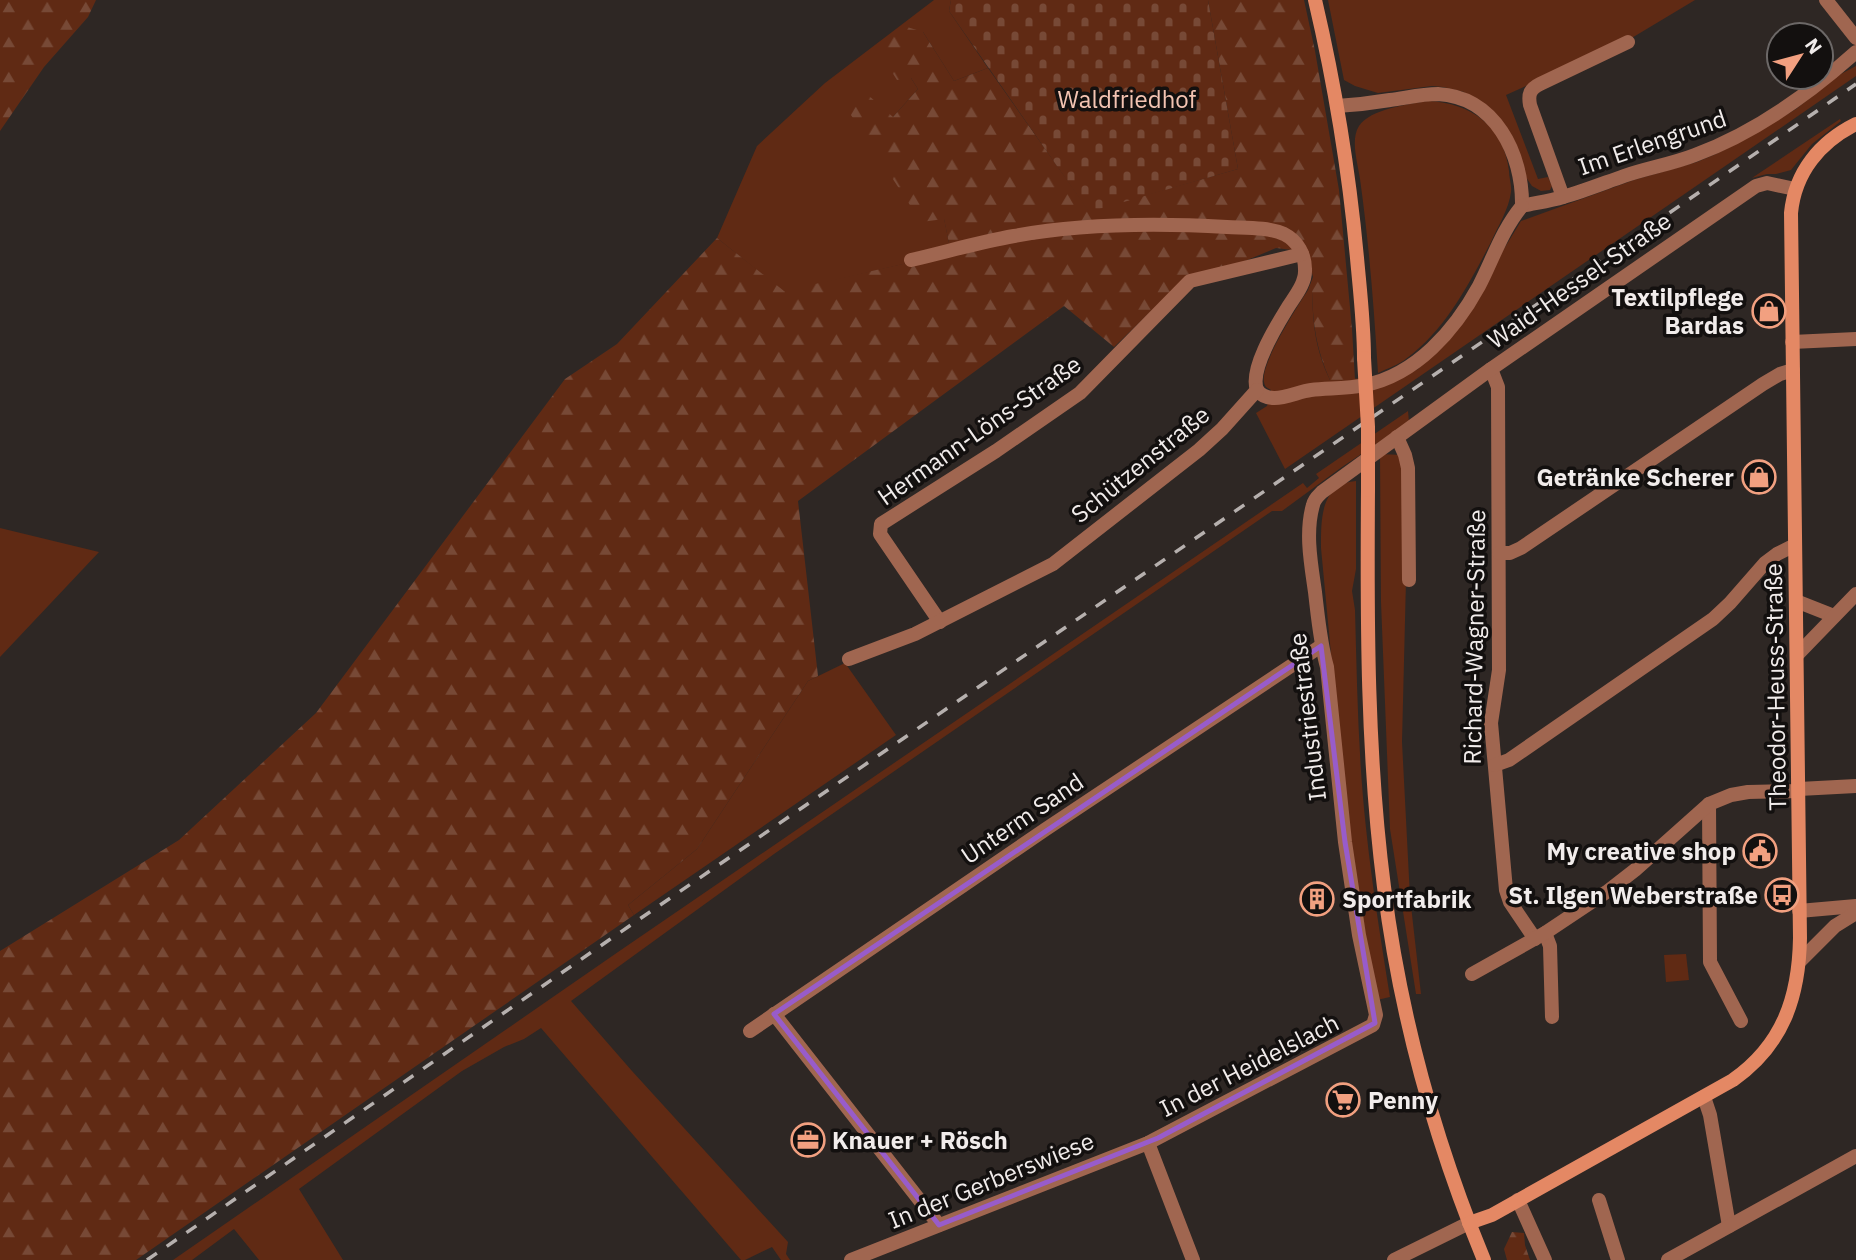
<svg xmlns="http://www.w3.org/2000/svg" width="1856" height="1260" viewBox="0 0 1856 1260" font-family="'IBM Plex Sans',sans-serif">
<defs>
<pattern id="forest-firs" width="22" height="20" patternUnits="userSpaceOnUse" patternTransform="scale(1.75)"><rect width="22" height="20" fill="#602a14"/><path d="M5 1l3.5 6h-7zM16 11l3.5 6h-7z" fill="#774936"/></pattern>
<pattern id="cemetery-stones" width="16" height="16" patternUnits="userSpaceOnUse" patternTransform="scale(1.75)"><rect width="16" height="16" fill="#602a14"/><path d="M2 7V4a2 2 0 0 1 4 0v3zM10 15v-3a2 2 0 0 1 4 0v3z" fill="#774936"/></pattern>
</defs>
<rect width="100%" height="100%" fill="#2e2724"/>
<g fill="#602a14">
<path d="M934,0H951L949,11L988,68L954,81L923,32L911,78L918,89L893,117L944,218L951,253L784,292L717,238L757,146L825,83Z"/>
<path d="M1328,0H1695L1630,39L1506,95L1538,179L1548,177L1552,186L1550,190L1541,191L1532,186L1523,173L1518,155L1464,92L1443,87L1432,86L1378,93L1355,86L1344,80Z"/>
<path d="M1856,66V76L1285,469L1256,413L1267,406L1271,390C1266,387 1265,387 1264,382C1260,364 1297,307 1308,290H1312C1313,325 1315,348 1330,380L1404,376L1418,369L1449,339L1521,221L1634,180L1697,162L1716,154L1751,136L1796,109L1839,75Z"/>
<path d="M1428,101C1471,103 1504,126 1509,171C1509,178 1512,186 1511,192C1509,209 1498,226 1491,242C1469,284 1446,329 1407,358C1399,365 1388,368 1378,373C1374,308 1369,243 1360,179C1358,164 1350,140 1359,126C1370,109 1409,104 1428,101Z"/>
<path d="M1840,119L1841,121L1812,144L1791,170L1776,174H1767L1752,178Z"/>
<path d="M1408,411L1409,422L1342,467L1282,511H1272L774,854L571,1001L632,1071L788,1242L786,1254L790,1260H781L772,1247L745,1260H741L541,1028L524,1039L504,1047L462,1071L299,1189L343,1260H259L234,1229L192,1260H173L618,952L1303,483L1307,488L1319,478L1316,474Z"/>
<path d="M1380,454L1402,455L1406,580L1402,742L1410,897L1421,994H1416L1390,829L1381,602Z"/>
<path d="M1356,481V569L1352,591L1355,610C1357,682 1358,756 1366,828C1372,885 1381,941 1390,997L1377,1000L1364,934L1345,802L1321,548C1321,520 1320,484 1356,481Z"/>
<path d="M0,528L99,552L0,657Z"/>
<path d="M845,663L896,735L634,915L628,905L697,849L808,681Z"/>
<path d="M1686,954L1689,980L1666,982L1664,955Z"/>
</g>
<g fill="url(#forest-firs)">
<path d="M0,0H96L88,17L44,67L0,131Z"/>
<path d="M1208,0H1304L1315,51L1339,190L1352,329L1355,380H1330C1316,348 1313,325 1312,290H1308L1313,277L1308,257L1292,250L1276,248L1171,292L1114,347L1064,306L798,501L818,676L808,681L697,849L628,905L634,915L136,1260H0V951L179,840L316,713L565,379L617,344L717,238L784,291L951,253L944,219L921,222L849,112L868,95L893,117L918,89L911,78L897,80L876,47L904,26L923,32L954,81L988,68L1089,211L1238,169Z"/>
<path d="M1512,1232L1524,1233L1525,1245L1530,1260H1507L1504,1249Z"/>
</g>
<path fill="url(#cemetery-stones)" d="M951,0H1208L1238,169L1089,212L949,11Z"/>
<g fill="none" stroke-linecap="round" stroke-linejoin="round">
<g stroke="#a06650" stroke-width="14">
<path d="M1826,0L1856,38"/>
<path d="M1337,106C1354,105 1372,103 1390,100C1406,98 1421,94 1438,94C1495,97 1523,154 1522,206"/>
<path d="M1563,197L1530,105C1528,94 1530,89 1540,84L1628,42"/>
<path d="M1522,206C1535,203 1550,201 1563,197C1584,191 1604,183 1624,176C1647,168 1672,164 1695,155C1755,133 1809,94 1856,52"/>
<path d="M911,260C946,252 979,242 1014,236C1084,223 1156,223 1227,227C1245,228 1268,227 1284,234C1298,241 1305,255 1305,269C1306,283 1295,296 1288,307C1277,325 1249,369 1257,390"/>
<path d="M1792,342L1856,339"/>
<path d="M1491,369L1498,387L1499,670L1491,723L1506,890L1510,902L1535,939"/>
<path d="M1257,390C1270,407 1294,392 1311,390C1329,388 1347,389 1365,385C1416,375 1455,330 1479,286C1493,259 1502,230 1522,206"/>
<path d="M1397,437L1405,455L1408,468L1409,580"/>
<path d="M1499,553H1510L1521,548L1763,384L1780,374L1793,370"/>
<path d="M1796,601L1834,616"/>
<path d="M940,622L880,534L881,524L996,451L1080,393L1190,281L1302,254"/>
<path d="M1797,655L1856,594"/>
<path d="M849,659L915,634L1053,564L1199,450L1222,429L1257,390"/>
<path d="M1495,765L1509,760L1713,619L1730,603L1765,563L1777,554L1795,545"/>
<path d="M1799,789L1856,786"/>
<path d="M1709,804L1710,962L1741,1021"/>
<path d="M1799,911L1856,906"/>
<path d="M1545,933L1550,946L1552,1017"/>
<path d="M1800,961L1835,926L1856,913"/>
<path d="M1472,974L1545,933L1608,891L1635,870L1709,804L1731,795L1748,792L1799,791"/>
<path d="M774,1014L939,1225"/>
<path d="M750,1031L1046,829L1321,646"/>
<path d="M1704,1097L1710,1115L1729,1226"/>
<path d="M1148,1143L1193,1260"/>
<path d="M1518,1200L1545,1260"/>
<path d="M1599,1200L1618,1260"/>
<path d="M851,1260L1148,1143L1373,1025L1376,1015L1359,935L1345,842L1327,667C1320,642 1318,617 1315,592C1311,564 1305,532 1313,505C1314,499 1318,496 1322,492L1491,369L1756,186L1767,183L1795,189"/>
<path d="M1394,1260L1469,1223"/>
<path d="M1668,1260L1856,1156"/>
</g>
<g stroke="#e48864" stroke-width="14">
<path d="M1315,0C1335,85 1349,171 1357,258C1360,291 1364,325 1364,358"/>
<path d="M1368,490C1367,622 1367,755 1384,887C1400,1014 1435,1141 1484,1260"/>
<path d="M1469,1223L1492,1215L1733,1080C1783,1045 1799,997 1800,938L1791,213C1795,172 1820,142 1856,124"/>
</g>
<path stroke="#b6b0ae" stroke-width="3.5" stroke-dasharray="12 12" stroke-linecap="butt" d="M147,1260L609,940L1504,327L1856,84"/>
<path stroke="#e48864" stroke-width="14" d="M1364,358L1368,427V490"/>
</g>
<path fill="none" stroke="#985cca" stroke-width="5" stroke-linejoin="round" d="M1321,646L1345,842L1375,1023L1158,1138L939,1225L774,1014Z"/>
<defs>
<symbol id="shop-ring" viewBox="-11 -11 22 22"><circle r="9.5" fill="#13100f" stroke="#f2a080" stroke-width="1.5"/><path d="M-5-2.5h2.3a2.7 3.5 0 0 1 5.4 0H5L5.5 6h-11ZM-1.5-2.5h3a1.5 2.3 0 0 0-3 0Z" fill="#f2a080"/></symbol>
<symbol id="civic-ring" viewBox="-11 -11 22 22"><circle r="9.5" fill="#13100f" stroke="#f2a080" stroke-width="1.5"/><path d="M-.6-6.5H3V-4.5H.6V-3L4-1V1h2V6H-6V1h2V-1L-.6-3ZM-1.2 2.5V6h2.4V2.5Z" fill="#f2a080"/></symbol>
<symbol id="bus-ring" viewBox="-11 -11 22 22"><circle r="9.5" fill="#13100f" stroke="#f2a080" stroke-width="1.5"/><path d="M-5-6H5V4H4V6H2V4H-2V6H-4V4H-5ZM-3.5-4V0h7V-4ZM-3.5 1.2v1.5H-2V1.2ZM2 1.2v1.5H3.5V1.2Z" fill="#f2a080"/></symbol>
<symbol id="building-ring" viewBox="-11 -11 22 22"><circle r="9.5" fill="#13100f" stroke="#f2a080" stroke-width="1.5"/><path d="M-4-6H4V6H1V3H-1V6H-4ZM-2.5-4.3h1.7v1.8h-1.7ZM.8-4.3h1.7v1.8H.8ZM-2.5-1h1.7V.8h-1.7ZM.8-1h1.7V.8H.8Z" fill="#f2a080"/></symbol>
<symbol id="supermarket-ring" viewBox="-11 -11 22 22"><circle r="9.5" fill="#13100f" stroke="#f2a080" stroke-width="1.5"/><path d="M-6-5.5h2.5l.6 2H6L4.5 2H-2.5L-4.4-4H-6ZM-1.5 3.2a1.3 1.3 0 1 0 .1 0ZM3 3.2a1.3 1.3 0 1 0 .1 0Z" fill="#f2a080"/></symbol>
<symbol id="office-ring" viewBox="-11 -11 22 22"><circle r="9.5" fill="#13100f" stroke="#f2a080" stroke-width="1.5"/><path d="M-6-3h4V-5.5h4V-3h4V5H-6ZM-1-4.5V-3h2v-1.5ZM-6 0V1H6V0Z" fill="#f2a080"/></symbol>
</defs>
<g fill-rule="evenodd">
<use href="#shop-ring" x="1750" y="292" width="38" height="38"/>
<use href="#shop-ring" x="1740" y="458" width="38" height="38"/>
<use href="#civic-ring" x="1741" y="832" width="38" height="38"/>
<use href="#bus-ring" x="1763" y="876" width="38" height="38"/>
<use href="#building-ring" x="1298" y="880" width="38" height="38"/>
<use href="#supermarket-ring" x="1324" y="1081" width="38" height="38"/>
<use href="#office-ring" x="789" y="1121" width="38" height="38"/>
</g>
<g text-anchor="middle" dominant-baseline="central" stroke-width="7" stroke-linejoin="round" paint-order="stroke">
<g font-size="24" fill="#f4c4b2" stroke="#13100f">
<text x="1127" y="99">Waldfriedhof</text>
</g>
<g font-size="24" fill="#f1eceb" stroke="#13100f">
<text transform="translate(1652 142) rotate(-19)">Im Erlengrund</text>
<text transform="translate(1579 280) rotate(-35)">Waid-Hessel-Straße</text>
<text transform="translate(979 430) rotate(-35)">Hermann-Löns-Straße</text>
<text transform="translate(1140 464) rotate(-39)">Schützenstraße</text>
<text transform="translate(1474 637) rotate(-89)">Richard-Wagner-Straße</text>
<text transform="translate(1775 687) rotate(-91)">Theodor-Heuss-Straße</text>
<text transform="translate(1307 717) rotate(-97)">Industriestraße</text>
<text transform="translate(1022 818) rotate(-34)">Unterm Sand</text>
<text transform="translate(1249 1065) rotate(-27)">In der Heidelslach</text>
<text transform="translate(991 1180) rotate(-22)">In der Gerberswiese</text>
</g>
<g font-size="24" font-weight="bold" fill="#f1eceb" stroke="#13100f" text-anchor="end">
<text x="1744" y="297">Textilpflege<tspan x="1744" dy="28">Bardas</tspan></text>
<text x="1734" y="477">Getränke Scherer</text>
<text x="1736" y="851">My creative shop</text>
<text x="1758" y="895">St. Ilgen Weberstraße</text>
<text x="1342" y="899" text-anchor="start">Sportfabrik</text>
<text x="1368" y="1100" text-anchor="start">Penny</text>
<text x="832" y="1140" text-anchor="start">Knauer + Rösch</text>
</g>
</g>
<g transform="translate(1800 56) rotate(54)"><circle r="33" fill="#13100f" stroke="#6c6867" stroke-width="2"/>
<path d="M0-5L12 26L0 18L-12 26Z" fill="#f2a080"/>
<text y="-10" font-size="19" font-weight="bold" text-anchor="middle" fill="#f1eceb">N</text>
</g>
</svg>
